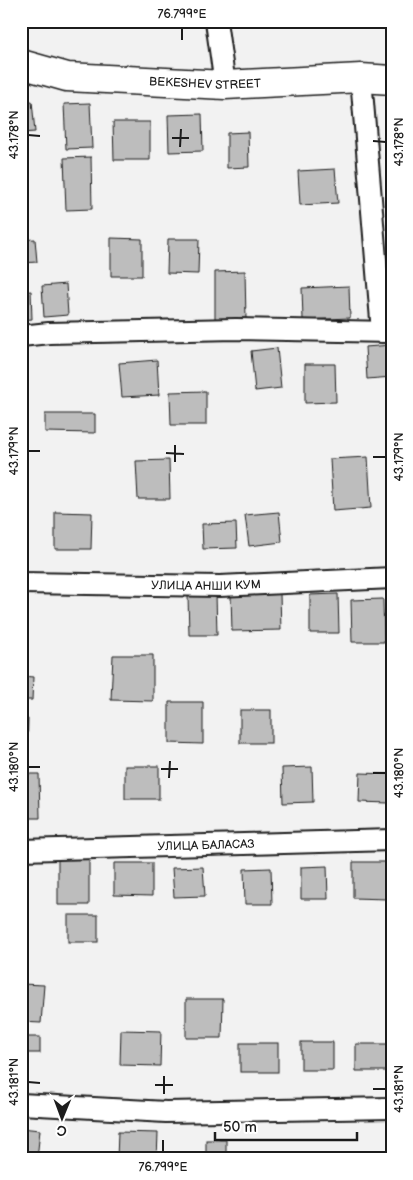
<svg xmlns="http://www.w3.org/2000/svg" width="413" height="1180" viewBox="0 0 413 1180" font-family="'Balsamiq Sans',sans-serif">
<rect width="100%" height="100%" fill="#f2f2f2"/>
<filter id="ink" filterUnits="userSpaceOnUse"><feTurbulence type="fractalNoise" baseFrequency=".02" numOctaves="2"/><feDisplacementMap in="SourceGraphic" scale="10" xChannelSelector="R" yChannelSelector="G"/><feConvolveMatrix kernelMatrix="1 2 1 2 8 2 1 2 1" color-interpolation-filters="sRGB"/></filter>
<g filter="url(#ink)">
<g fill="#bdbdbd" stroke="#1c1c1c">
<path d="M152,21H190V23L152,25Z"/>
<path d="M32,101L35,132L21,133V102Z"/>
<path d="M90,103L92,148L66,149L64,104Z"/>
<path d="M202,114L203,151L169,152L168,115Z"/>
<path d="M113,122H150V160H114Z"/>
<path d="M392,125V163H391L385,126Z"/>
<path d="M248,132L249,167L227,168V133Z"/>
<path d="M24,151L29,185L21,186V152Z"/>
<path d="M91,157L92,209L66,210L64,158Z"/>
<path d="M335,169L338,203L300,205L298,171Z"/>
<path d="M389,200H392V228Z"/>
<path d="M111,238L142,239V276H111Z"/>
<path d="M35,239L37,262L21,263V240Z"/>
<path d="M168,239H199L198,274L167,273Z"/>
<path d="M245,271L246,320H215V272Z"/>
<path d="M66,284L68,315L44,317L42,286Z"/>
<path d="M349,286L350,318L303,320L302,288Z"/>
<path d="M31,291L32,319L21,320V292Z"/>
<path d="M392,345V377L367,379L365,347Z"/>
<path d="M277,348L281,388L255,391L251,351Z"/>
<path d="M157,360L159,395L122,397L119,363Z"/>
<path d="M305,364H335L336,402L305,403Z"/>
<path d="M206,391V425H171L170,392Z"/>
<path d="M45,414H95V433L45,432Z"/>
<path d="M368,457L371,508L333,511L330,459Z"/>
<path d="M169,460L170,499H138L136,461Z"/>
<path d="M55,512L92,513L91,549H55Z"/>
<path d="M279,512L282,542L249,546L245,515Z"/>
<path d="M236,523L237,548L203,549L202,524Z"/>
<rect x="21" y="529" width="4" height="21"/>
<rect x="21" y="594" width="5" height="32"/>
<path d="M216,594L217,635H189L188,595Z"/>
<path d="M280,594L281,630L232,631L231,595Z"/>
<path d="M338,594L339,633H310V595Z"/>
<path d="M383,599L384,642H352L351,600Z"/>
<path d="M113,655H153V701L111,700Z"/>
<path d="M21,676L33,677L32,700H21Z"/>
<path d="M169,702H203V744L169,743Z"/>
<rect x="240" y="710" width="31" height="33"/>
<path d="M21,719H28L27,755H21Z"/>
<rect x="125" y="766" width="34" height="33"/>
<path d="M312,767L313,802L283,803L282,768Z"/>
<path d="M360,773L390,774L389,803L359,802Z"/>
<path d="M21,774H39L40,818H21Z"/>
<path d="M58,857L89,858V905H58Z"/>
<path d="M353,862H388L387,899L353,898Z"/>
<path d="M114,863H152V896L114,895Z"/>
<path d="M327,866L328,899H301V867Z"/>
<path d="M203,867L205,896L174,897L172,868Z"/>
<path d="M271,868L272,904H245L244,869Z"/>
<rect x="68" y="915" width="30" height="27"/>
<path d="M21,984L44,985L41,1023L21,1022Z"/>
<path d="M186,999H223L222,1038H186Z"/>
<path d="M121,1030L161,1031L160,1066L120,1065Z"/>
<rect x="21" y="1037" width="19" height="16"/>
<rect x="301" y="1042" width="32" height="28"/>
<rect x="240" y="1043" width="38" height="29"/>
<rect x="356" y="1044" width="36" height="27"/>
<path d="M21,1128L40,1130L37,1159H21Z"/>
<path d="M118,1132L158,1133L157,1159H117Z"/>
<rect x="206" y="1140" width="20" height="19"/>
</g>
<g fill="none" stroke-linecap="round" stroke-linejoin="round">
<defs>
<g id="street">
<path d="M216,21L225,85"/>
<path d="M361,78L382,332"/>
<path d="M21,336L49,333L236,329L392,332"/>
<path id="s1" d="M21,583L220,586L392,578"/>
<path id="s2" d="M21,850L392,840"/>
<path d="M21,1104L166,1112L392,1108"/>
</g>
<g id="secondary">
<path id="s3" d="M21,64L67,77L225,85L361,78L392,80"/>
</g>
</defs>
<use href="#street" stroke="#1c1c1c" stroke-width="24"/>
<use href="#secondary" stroke="#1c1c1c" stroke-width="31"/>
<use href="#street" stroke="#fff" stroke-width="20"/>
<use href="#secondary" stroke="#fff" stroke-width="28"/>
</g>
</g>
<path fill="none" stroke="#1c1c1c" stroke-width="2" d="M182,40V28M28,135L40,136M172,138H189M373,141L386,142M180,147L181,129M28,451H40M166,453L184,454M373,457H386M175,462V445M28,767H40M161,769H178M373,773H386M169,778L170,761M28,1082L40,1083M155,1085H173M373,1089H386M164,1094V1076M163,1152V1140"/>
<g text-anchor="middle" dominant-baseline="central" stroke-width="5" stroke-linejoin="round" paint-order="stroke">
<g font-size="12" fill="#1c1c1c" stroke="#fff">
<text stroke="none"><textPath href="#s3" startOffset="186">BEKESHEV STREET</textPath></text>
<text stroke="none"><textPath href="#s1" startOffset="185">УЛИЦА АНШИ КУМ</textPath></text>
<text stroke="none"><textPath href="#s2" startOffset="185">УЛИЦА БАЛАСАЗ</textPath></text>
</g>
</g>
<rect width="413" height="1180" fill="none" stroke="#fff" stroke-width="55"/>
<g transform="translate(62 1118) rotate(181)" stroke="#ffffff" stroke-width="4" paint-order="stroke">
<path d="M0-4L9 19L0 12L-9 19Z" fill="#1c1c1c"/>
<text y="-8" font-size="14" font-weight="bold" text-anchor="middle" fill="#1c1c1c">С</text>
</g>
<path d="M215 1132v8h142v-8" fill="none" stroke="#1c1c1c" stroke-width="2.5"/>
<text x="223" y="1132" font-size="15" fill="#1c1c1c" stroke="#ffffff" stroke-width="4" paint-order="stroke">50 m</text>
<rect x="28" y="28" width="358" height="1124" fill="none" stroke="#1c1c1c" stroke-width="2"/>
<g font-size="12" text-anchor="middle" fill="#1c1c1c">
<text x="182" y="18">76.799°E</text>
<text transform="translate(14 135) rotate(-90)" y="4">43.178°N</text>
<text transform="translate(399 142) rotate(-90)" y="4">43.178°N</text>
<text transform="translate(14 451) rotate(-90)" y="4">43.179°N</text>
<text transform="translate(399 457) rotate(-90)" y="4">43.179°N</text>
<text transform="translate(14 767) rotate(-90)" y="4">43.180°N</text>
<text transform="translate(399 773) rotate(-90)" y="4">43.180°N</text>
<text transform="translate(14 1082) rotate(-90)" y="4">43.181°N</text>
<text transform="translate(399 1089) rotate(-90)" y="4">43.181°N</text>
<text x="163" y="1171">76.799°E</text>
</g>
</svg>
